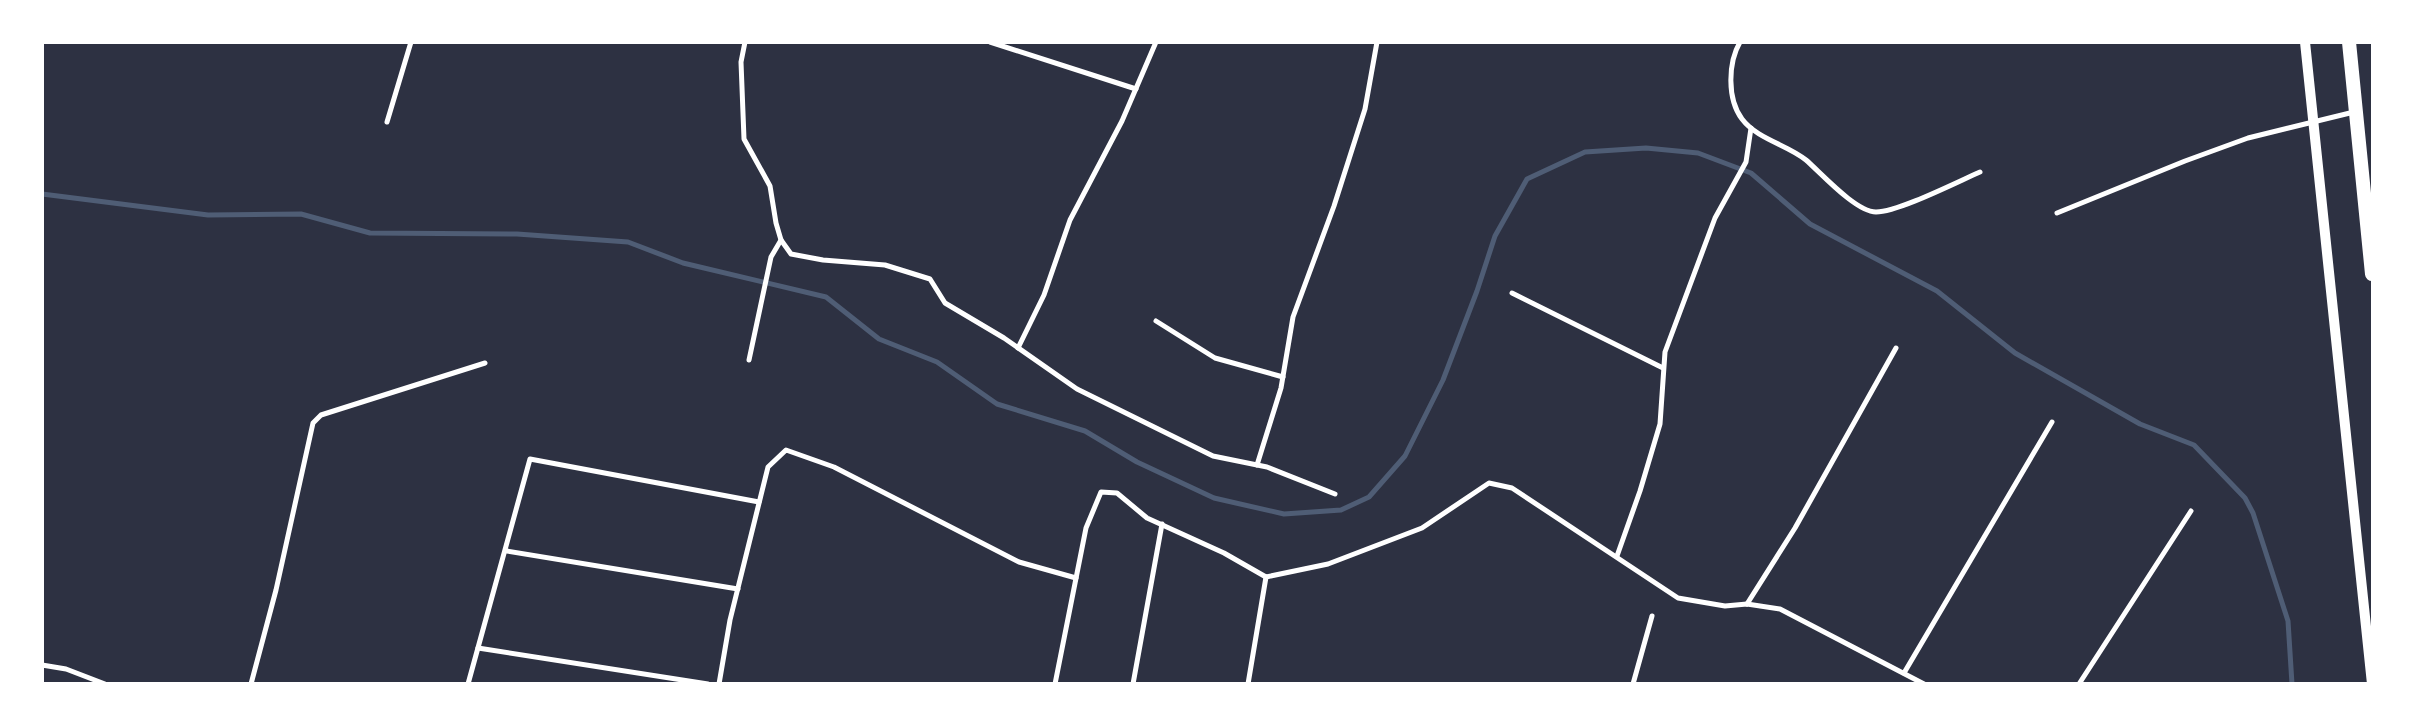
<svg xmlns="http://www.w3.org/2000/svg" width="2415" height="726" viewBox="0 0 2415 726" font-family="'DM Sans',sans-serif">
<rect width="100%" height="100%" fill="#2d3142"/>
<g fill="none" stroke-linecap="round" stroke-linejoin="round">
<path stroke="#4f5d75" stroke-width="5" d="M42,194L208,215L301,214L370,233L517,234L628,242L683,263L826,297L879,339L937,362L997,404L1085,431L1137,462L1214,498L1284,514L1341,510L1369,497L1405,456L1443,380L1477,291L1495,236L1527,179L1585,152L1646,148L1698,153L1751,173L1810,224L1937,291L2015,353L2140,424L2194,445L2245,498L2253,513L2288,621L2292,684"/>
<g stroke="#fff" stroke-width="5">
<path d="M745,42L741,62L744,139L770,186L776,223L781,240L791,254L823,260L885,265L930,279L945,303L1004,338L1077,389L1213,456L1267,467L1335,494"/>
<path d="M990,42L1136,89"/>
<path d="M1740,42C1728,63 1727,99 1742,119C1757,139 1788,145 1806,160C1822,174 1856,212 1876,212C1898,212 1957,182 1980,172"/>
<path d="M387,122L411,42"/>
<path d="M2057,213L2185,161L2248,138L2354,112"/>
<path d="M1512,293L1663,368"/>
<path d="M1156,321L1215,358L1283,377"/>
<path d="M1018,348L1044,295L1070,220L1122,121L1156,42"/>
<path d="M749,360L771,257L781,240"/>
<path d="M1257,465L1281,388L1293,317L1334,206L1365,109L1377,42"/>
<path d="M507,551L738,589"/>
<path d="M1617,556L1640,491L1660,424L1665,352L1715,218L1746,162L1751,128"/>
<path d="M1747,604L1795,528L1896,348"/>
<path d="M478,648L708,684"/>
<path d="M42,665L66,669L105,684"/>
<path d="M1904,673L2052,422"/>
<path d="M251,684L276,590L313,423L321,415L485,363"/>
<path d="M468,684L530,459L759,502"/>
<path d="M719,684L730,620L768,467L786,450L834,467L1019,562L1076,578"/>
<path d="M1055,684L1086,528L1101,492L1117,493L1147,518L1224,553L1266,577L1328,564L1422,528L1489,483L1512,488L1678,598L1725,606L1747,604L1780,609L1924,684"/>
<path d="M1133,684L1162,524"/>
<path d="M1248,684L1266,577"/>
<path d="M1633,684L1652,616"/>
<path d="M2079,684L2191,511"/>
</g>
<path stroke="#fff" stroke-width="10" d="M2305,42L2372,684"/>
<path stroke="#fff" stroke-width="14" d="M2349,42L2372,274"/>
</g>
<rect width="2415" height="726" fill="none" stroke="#ffffff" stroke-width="88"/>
</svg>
